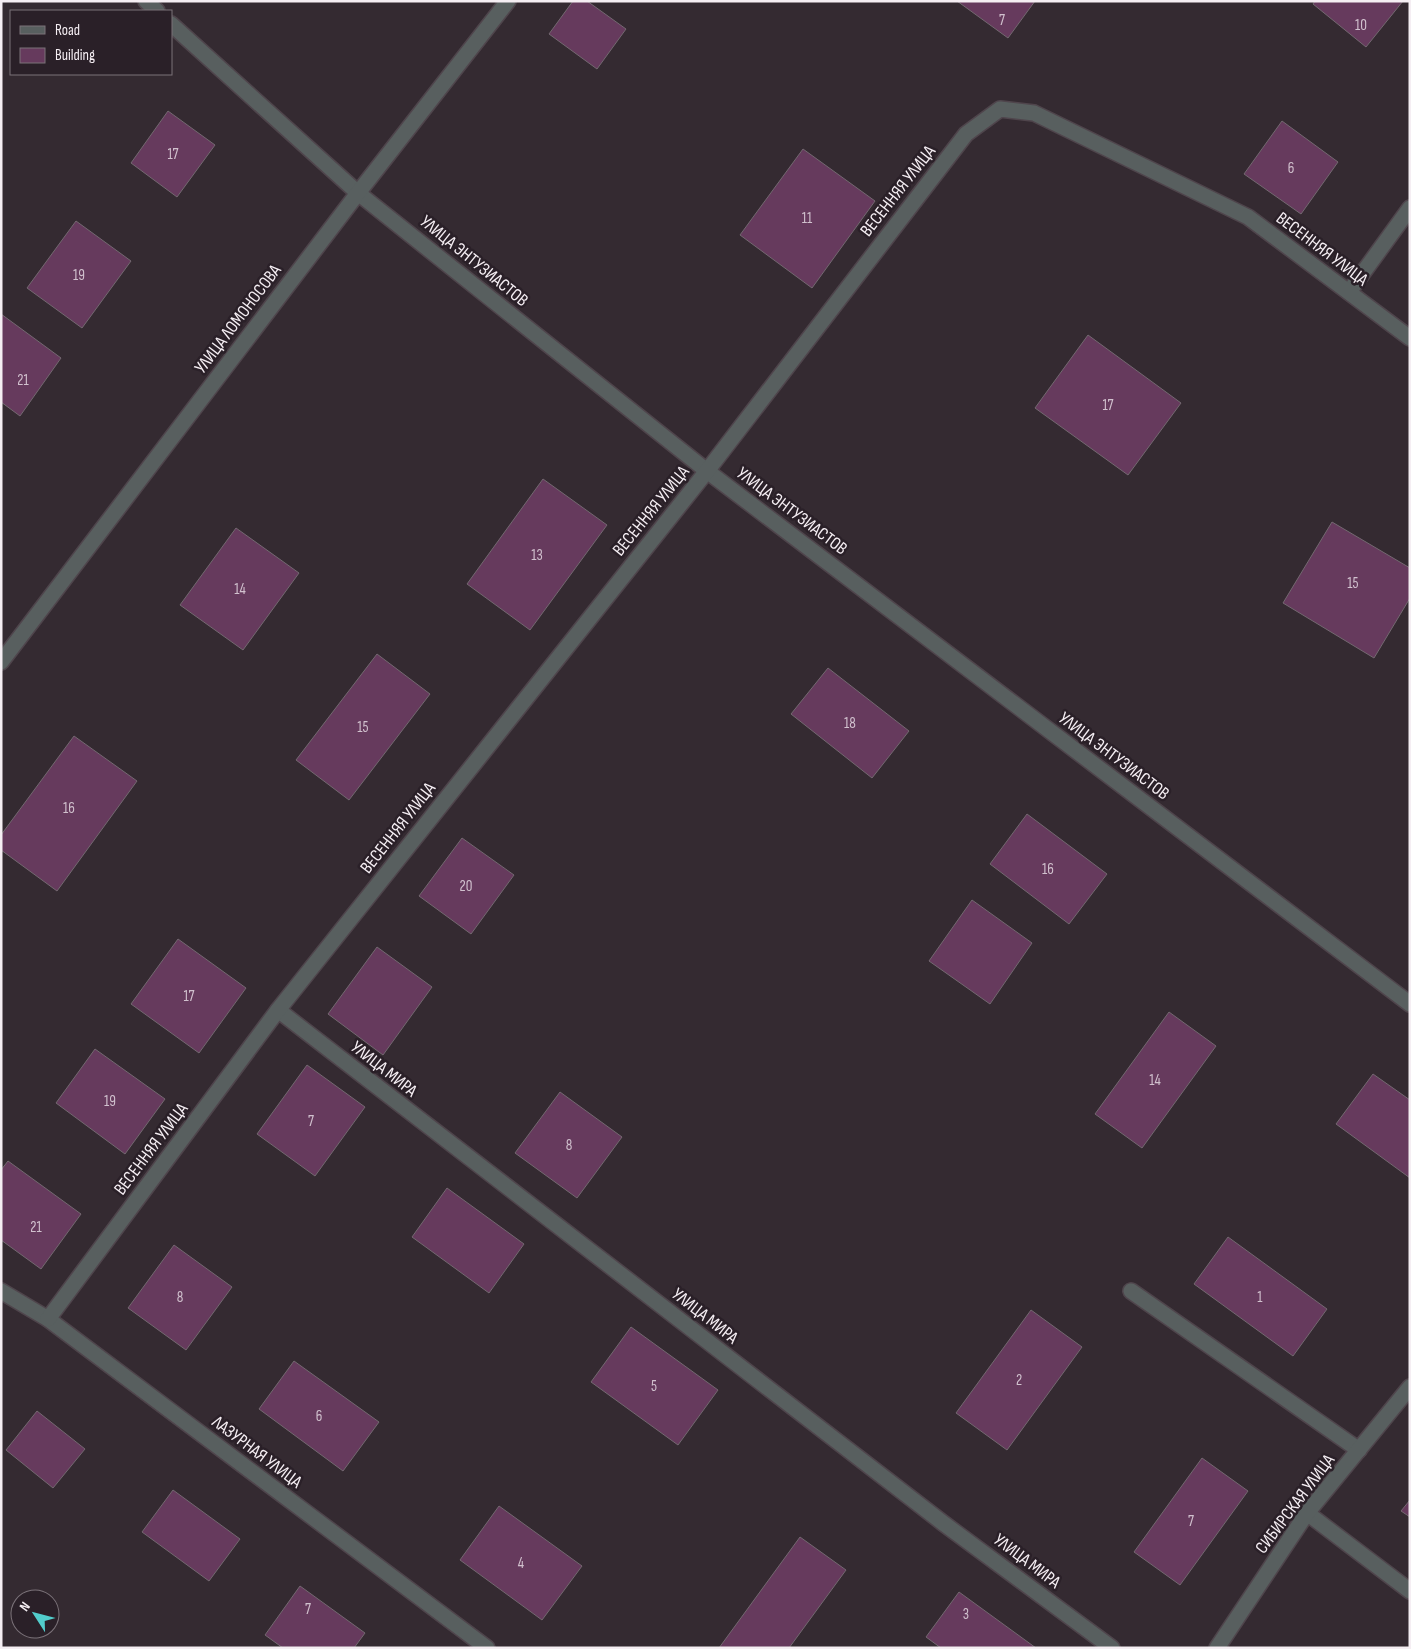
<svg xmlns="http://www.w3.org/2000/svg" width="1411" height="1649" viewBox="0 0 1411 1649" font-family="'Sofia Sans Condensed',sans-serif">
<rect width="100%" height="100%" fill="#342a31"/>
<g fill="#663a5d" stroke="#736870">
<path d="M573,1H587L626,29L597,69L549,34Z"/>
<path d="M957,1H1035L1008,38Z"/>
<path d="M1315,1H1403L1366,47L1313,4Z"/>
<path d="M168,111L215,145L177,197L131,163Z"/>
<path d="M1282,121L1338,162L1301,214L1244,174Z"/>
<path d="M803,149L875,201L812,288L740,235Z"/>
<path d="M76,221L131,261L82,328L27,288Z"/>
<path d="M1,314L61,358L20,416L1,402Z"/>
<path d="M1088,335L1181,403L1128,475L1035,408Z"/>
<path d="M543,479L607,525L530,630L467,584Z"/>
<path d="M1332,522L1410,568V598L1374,658L1283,603Z"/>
<path d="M236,528L299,573L243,650L180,605Z"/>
<path d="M377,654L430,694L349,800L296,760Z"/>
<path d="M828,668L909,731L872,778L791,714Z"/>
<path d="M74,736L137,781L57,891L1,850V835Z"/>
<path d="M1027,814L1107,874L1069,924L990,864Z"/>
<path d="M462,838L514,875L471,934L419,896Z"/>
<path d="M972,900L1032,943L990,1004L929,961Z"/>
<path d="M178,939L246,988L199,1053L131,1004Z"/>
<path d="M377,947L432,987L383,1055L328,1014Z"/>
<path d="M1169,1012L1216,1046L1142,1148L1095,1114Z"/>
<path d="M95,1049L165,1099L125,1154L56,1103Z"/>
<path d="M307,1065L365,1107L315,1176L257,1134Z"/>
<path d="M1373,1074L1410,1100V1178L1336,1124Z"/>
<path d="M560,1092L622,1137L577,1198L515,1153Z"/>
<path d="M8,1161L81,1214L41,1269L1,1240V1170Z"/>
<path d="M447,1188L524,1244L489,1293L412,1237Z"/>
<path d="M1228,1237L1327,1309L1293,1356L1194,1284Z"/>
<path d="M174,1245L232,1287L186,1350L128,1308Z"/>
<path d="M1031,1310L1082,1347L1007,1450L956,1413Z"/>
<path d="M631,1327L718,1390L678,1445L591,1382Z"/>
<path d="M294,1361L379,1422L343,1471L259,1409Z"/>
<path d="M37,1411L85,1449L53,1488L6,1450Z"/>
<path d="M1202,1458L1248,1491L1180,1585L1134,1552Z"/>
<path d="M173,1490L240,1539L209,1581L142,1532Z"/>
<path d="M1410,1500V1517L1401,1511Z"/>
<path d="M499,1506L582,1566L542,1620L460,1560Z"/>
<path d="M800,1537L846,1570L789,1648H719Z"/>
<path d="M300,1586L365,1633L354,1648H283L265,1635Z"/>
<path d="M959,1592L1036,1648H941L926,1637Z"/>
</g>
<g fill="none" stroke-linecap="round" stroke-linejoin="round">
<defs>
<g id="minor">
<path d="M146,1L157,11"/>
<path d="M171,24L358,193L707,471L1410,1004"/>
<path d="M1349,292L1410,208"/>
<path d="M1,662L358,193L508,1"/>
<path d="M278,1010L943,1523L1112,1648"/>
<path d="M1,1291L48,1319L487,1648"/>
<path d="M1131,1291L1359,1450"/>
<path d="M48,1319L278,1010L707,471L966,134L1000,109L1034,113L1248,217L1410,338"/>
<path d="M1307,1513L1410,1591"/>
<path d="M1217,1648L1307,1513L1410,1387"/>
</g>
</defs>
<use href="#minor" stroke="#4f454c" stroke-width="18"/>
<use href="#minor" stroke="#585f5f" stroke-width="15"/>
</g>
<g text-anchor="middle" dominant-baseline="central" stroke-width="5" stroke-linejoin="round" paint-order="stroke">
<g font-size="15" fill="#d1c1ce">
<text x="1002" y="20">7</text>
<text x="1361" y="25">10</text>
<text x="173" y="154">17</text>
<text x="1291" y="168">6</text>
<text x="807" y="218">11</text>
<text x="79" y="275">19</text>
<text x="23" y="380">21</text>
<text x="1108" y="405">17</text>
<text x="537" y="555">13</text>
<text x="1353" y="583">15</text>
<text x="240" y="589">14</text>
<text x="850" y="723">18</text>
<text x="363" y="727">15</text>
<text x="69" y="808">16</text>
<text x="1048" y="869">16</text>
<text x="466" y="886">20</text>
<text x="189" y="996">17</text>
<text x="1155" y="1080">14</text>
<text x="110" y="1101">19</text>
<text x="311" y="1121">7</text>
<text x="569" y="1145">8</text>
<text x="36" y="1227">21</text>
<text x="180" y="1297">8</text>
<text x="1260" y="1297">1</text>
<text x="1019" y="1380">2</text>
<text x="654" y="1386">5</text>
<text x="319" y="1416">6</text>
<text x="1191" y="1521">7</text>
<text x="521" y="1563">4</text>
<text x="308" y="1609">7</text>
<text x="966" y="1614">3</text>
</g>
<g font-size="18" fill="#f5eef3" stroke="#2a2028">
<text transform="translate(898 191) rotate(-52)">ВЕСЕННЯЯ УЛИЦА</text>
<text transform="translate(1322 249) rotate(37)">ВЕСЕННЯЯ УЛИЦА</text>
<text transform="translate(474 261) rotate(39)">УЛИЦА ЭНТУЗИАСТОВ</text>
<text transform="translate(238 319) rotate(-53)">УЛИЦА ЛОМОНОСОВА</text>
<text transform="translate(651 511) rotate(-51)">ВЕСЕННЯЯ УЛИЦА</text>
<text transform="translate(792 511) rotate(37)">УЛИЦА ЭНТУЗИАСТОВ</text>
<text transform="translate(1114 756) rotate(37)">УЛИЦА ЭНТУЗИАСТОВ</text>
<text transform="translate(398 828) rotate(-52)">ВЕСЕННЯЯ УЛИЦА</text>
<text transform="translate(384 1069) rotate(38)">УЛИЦА МИРА</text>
<text transform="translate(151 1149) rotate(-53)">ВЕСЕННЯЯ УЛИЦА</text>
<text transform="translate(705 1316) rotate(38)">УЛИЦА МИРА</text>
<text transform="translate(257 1452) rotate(37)">ЛАЗУРНАЯ УЛИЦА</text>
<text transform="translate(1295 1504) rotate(-53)">СИБИРСКАЯ УЛИЦА</text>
<text transform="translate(1027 1561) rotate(37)">УЛИЦА МИРА</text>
</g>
</g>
<rect width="1411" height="1649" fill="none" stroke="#f5eef3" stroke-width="5"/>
<rect x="10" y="10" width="162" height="65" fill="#2a2028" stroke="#7b7279"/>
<rect x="20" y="26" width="25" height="8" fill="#585f5f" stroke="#7b7279"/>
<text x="55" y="35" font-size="15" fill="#f5eef3">Road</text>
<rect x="20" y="48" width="25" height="15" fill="#663a5d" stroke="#7b7279"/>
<text x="55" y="60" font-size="15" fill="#f5eef3">Building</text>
<g transform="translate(35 1614) rotate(306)"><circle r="24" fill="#2a2028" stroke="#7b7279"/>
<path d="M0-4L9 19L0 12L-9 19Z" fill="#52cdcc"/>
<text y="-8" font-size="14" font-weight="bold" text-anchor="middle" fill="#f5eef3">N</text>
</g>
</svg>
